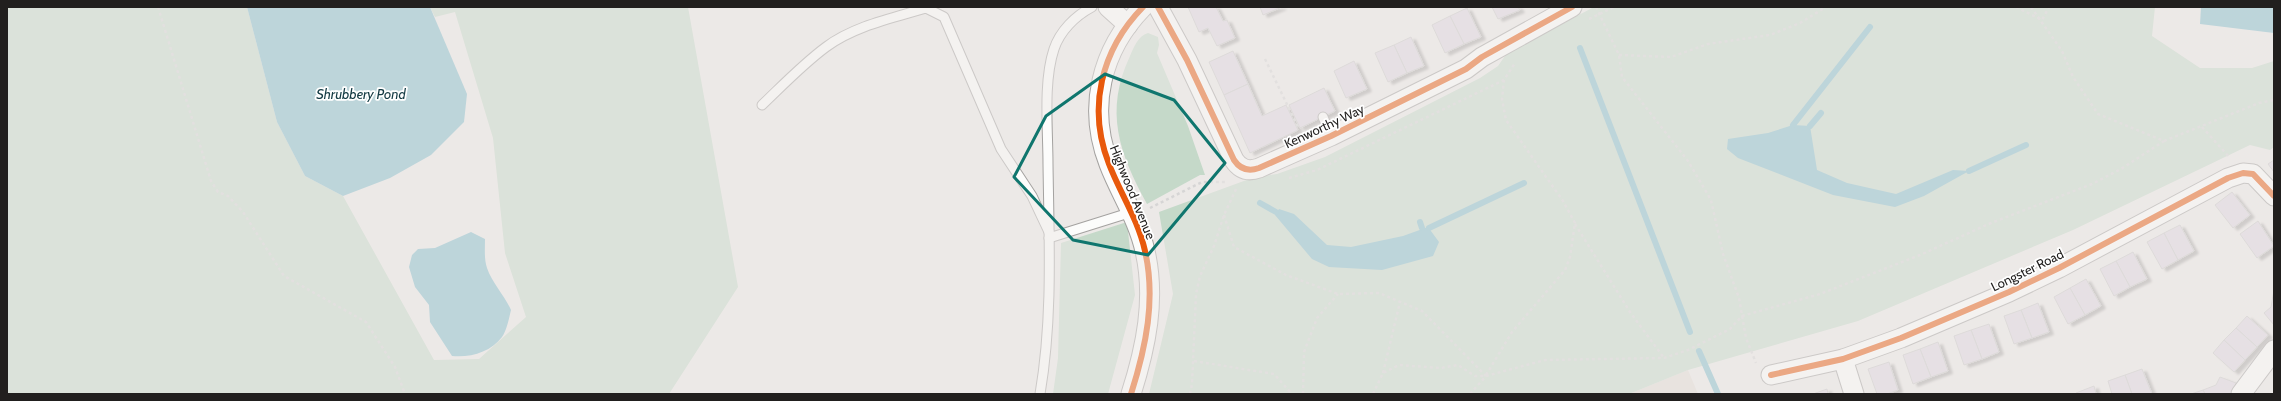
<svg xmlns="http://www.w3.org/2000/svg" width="2281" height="401" viewBox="0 0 2281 401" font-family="Cabin,sans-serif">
<defs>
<filter id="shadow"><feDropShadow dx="4.5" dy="2.5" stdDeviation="1" flood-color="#0004"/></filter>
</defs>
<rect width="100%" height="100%" fill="#ece9e7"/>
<path fill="#e2dbd5" d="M1688,370L1698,394H1629Z"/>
<g fill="#c5d9c9">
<path d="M7,7H247L277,122L305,176L343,196L434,360L479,359L526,317L505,253L493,138L455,12L435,17L430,7H688L738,287L669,394H7Z"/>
<path d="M1594,7H2155L2152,36L2200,68H2252L2274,61V147L2270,150L2250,145L2073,230L1858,321L1688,370L1629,394H1149L1173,294L1159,212L1252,178L1277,174L1325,157L1480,78L1498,66L1507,53Z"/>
<path d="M1148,33L1158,37L1159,45L1157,53L1188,126L1205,175H1200L1147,204C1119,153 1104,111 1130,56C1134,47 1138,36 1148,33Z"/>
<path d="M1127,222L1135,295L1108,394H1053L1058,358L1061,243Z"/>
</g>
<g fill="#83bccb">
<path d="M247,7H430L467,94L464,122L431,155L390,178L343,196L305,176L277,122Z"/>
<path d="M2201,7H2274V33L2200,24Z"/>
<path d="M1793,125L1810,126L1817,170L1847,183L1896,194L1953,170L1969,171L1924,196L1895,207L1833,195L1738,158L1727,149L1728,139L1768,133Z"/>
<path d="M1279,209L1294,214L1327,245L1351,247L1403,236L1428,227L1439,242L1433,256L1382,270L1329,267L1312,259L1275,215Z"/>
<path d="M471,232L485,239C485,249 484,259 487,268C492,283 505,296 511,310C509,318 507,330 502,337C491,352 470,358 452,356L430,322L429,305L415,287L409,267L412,255L418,249L435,248Z"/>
</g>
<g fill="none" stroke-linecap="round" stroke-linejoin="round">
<g stroke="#83bccb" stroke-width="6">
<path d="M1580,48L1690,332"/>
<path d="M1793,125L1870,27"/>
<path d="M1810,126L1821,113"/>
<path d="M1969,171L2026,145"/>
<path d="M1260,203L1276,212"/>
<path d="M1420,222L1422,228"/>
<path d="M1429,228L1524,183"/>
<path d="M1699,351L1718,394"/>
</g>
</g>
<g fill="#ded6e0" stroke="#cac8c8" filter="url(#shadow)">
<path d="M1188,7H1216L1223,21L1227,20L1235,38L1217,46L1208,28L1199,32Z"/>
<path d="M1260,7H1282L1263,15Z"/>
<path d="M1492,7H1518L1520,10L1498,19Z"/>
<path d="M1467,8L1481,37L1464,44L1450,16Z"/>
<path d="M1450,16L1464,44L1445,53L1432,25Z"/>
<path d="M1411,37L1424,66L1407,73L1394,45Z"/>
<path d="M1394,45L1407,73L1388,82L1375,53Z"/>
<path d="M1233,51L1248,84L1224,95L1209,62Z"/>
<path d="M1354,61L1367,89L1346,98L1334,71Z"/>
<path d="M1248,84L1262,116L1286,105L1298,130L1250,153L1224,95Z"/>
<path d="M1324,88L1335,111L1300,128L1289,105Z"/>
<path d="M2274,160V172L2268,164Z"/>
<path d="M2232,192L2250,215L2233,228L2215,205Z"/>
<path d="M2258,221L2274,246L2257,258L2240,234Z"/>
<path d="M2180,225L2194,251L2178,260L2164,233Z"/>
<path d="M2164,233L2178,260L2162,269L2147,242Z"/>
<path d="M2133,252L2147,279L2130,287L2116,261Z"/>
<path d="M2116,261L2130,287L2114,296L2100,269Z"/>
<path d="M2086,279L2101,306L2085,315L2070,288Z"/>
<path d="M2070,288L2085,315L2068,324L2054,297Z"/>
<path d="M2274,290V325L2264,313L2271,307Z"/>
<path d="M2038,303L2049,332L2032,338L2021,310Z"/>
<path d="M2021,310L2032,338L2014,344L2004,316Z"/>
<path d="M2247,316L2268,335L2257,347L2236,328Z"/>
<path d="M1989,324L1999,352L1982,359L1971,330Z"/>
<path d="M2236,328L2257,347L2245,360L2224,340Z"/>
<path d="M1971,330L1982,359L1964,365L1954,336Z"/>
<path d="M2224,340L2245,360L2234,372L2213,353Z"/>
<path d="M1938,342L1948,371L1931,377L1920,349Z"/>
<path d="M1920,349L1931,377L1913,384L1903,355Z"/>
<path d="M1889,362L1898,390L1887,394H1877L1868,369Z"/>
<path d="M2142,369L2152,394H2132L2125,375Z"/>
<path d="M2125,375L2132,394H2112L2108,381Z"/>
<path d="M2220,377L2236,383L2232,394H2205L2203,390L2216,385Z"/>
<path d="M2094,386L2096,394H2077L2076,393Z"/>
<path d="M1827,389L1828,394H1813Z"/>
<path d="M2203,390L2205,394H2191Z"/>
</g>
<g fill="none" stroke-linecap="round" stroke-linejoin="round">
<defs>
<g id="lane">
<path d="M762,105C783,85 803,64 826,47C854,26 893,18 926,8L944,17L1001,149L1032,196L1049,232"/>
<path d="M1323,117L1331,136"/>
<path d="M1049,238L1132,212"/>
<path d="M1040,394C1053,318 1049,240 1048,164C1048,129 1043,82 1054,49C1060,31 1075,16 1092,7"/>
</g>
<g id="street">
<path d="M1108,7L1128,25"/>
<path d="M1158,7L1187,60L1234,160C1240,169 1248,172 1259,168L1331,136L1466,69L1482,57L1572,7"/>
<path d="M1843,359L1854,394"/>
<path d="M1771,375L1843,359L1901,338L2009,292L2059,268L2228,178L2243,173L2253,174L2274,196"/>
<path d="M1131,394C1146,347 1156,299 1145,251C1138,219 1120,193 1109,164C1087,108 1101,50 1143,7"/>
<path d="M2241,394L2274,350"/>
</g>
</defs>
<use href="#lane" stroke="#a4a2a0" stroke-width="11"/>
<use href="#street" stroke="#a4a2a0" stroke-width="21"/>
<g stroke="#d6d5d5" stroke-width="2.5" stroke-dasharray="3 3" stroke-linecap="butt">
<path d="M158,7L211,181L218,192L228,196L243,212L284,276L366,322L395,367L405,394"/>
<path d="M1596,7L1619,55L1622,77L1688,161L1711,200L1723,254L1739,298L1746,338L1756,363"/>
<path d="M2016,7L2042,20L2049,7"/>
<path d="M2031,7L2062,51L2073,77L2098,114L2164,141L2259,103L2274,100"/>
<path d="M1589,19L1614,7"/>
<path d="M1619,55L1671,57L1708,44L1770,35L1800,23L1826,7"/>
<path d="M1265,59L1299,129"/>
<path d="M2202,127L2230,158"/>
<path d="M1289,178L1317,170L1504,80L1515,63"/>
<path d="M1150,208L1202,182H1227"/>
<path d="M1224,215L1234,247L1286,275L1338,294L1379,293L1422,311L1486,376"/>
<path d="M1575,224L1630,312L1664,358"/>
<path d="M1194,361L1274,374L1292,394"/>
<path d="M1383,373L1400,302"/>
<path d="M1486,375L1512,332L1565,270L1570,257L1575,223L1563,201L1506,120L1502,99L1504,80"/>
<path d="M1190,394L1192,384L1196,294L1200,276L1214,246L1224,215L1237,187"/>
<path d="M1303,394L1304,352L1317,318L1338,294"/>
<path d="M1373,394L1383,373L1399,365L1441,368L1458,365L1475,376H1486"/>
<path d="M1470,394L1486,376L1545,360L1664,358L1688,350L1730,329L1742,316L1820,294L1920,255L1991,223L2092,184L2121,169L2164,141"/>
</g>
<use href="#lane" stroke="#fcfcfb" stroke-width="9"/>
<use href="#street" stroke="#fcfcfb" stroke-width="19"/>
<defs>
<g id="cycleway">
<path d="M1158,7L1187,60L1234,160C1240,169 1248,172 1259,168L1331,136L1466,69L1482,57L1572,7"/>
<path d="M1771,375L1843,359L1901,338L2009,292L2059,268L2228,178L2243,173L2253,174L2274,196"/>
<path d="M1131,394C1146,347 1156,299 1145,251C1138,219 1120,193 1109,164C1087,108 1101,50 1143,7"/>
</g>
</defs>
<use href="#cycleway" stroke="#fff" stroke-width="8"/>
<use href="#cycleway" stroke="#e8590c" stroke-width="6"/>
</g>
<path d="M0 0H2281V401H0ZM1105,74L1174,100L1225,163L1148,255L1073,240L1014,177L1046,116Z" fill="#ece9e7" fill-opacity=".55" fill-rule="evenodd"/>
<path fill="none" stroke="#0f766e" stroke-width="3" stroke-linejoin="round" d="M1105,74L1174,100L1225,163L1148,255L1073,240L1014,177L1046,116Z"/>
<g text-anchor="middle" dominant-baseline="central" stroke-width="3.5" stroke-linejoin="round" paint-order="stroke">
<g font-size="13" fill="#211f1e" stroke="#fff">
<text transform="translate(1324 126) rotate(-25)">Kenworthy Way</text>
<text transform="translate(1133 192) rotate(68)">Highwood Avenue</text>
<text transform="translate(2027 270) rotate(-26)">Longster Road</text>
</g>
<g font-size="14" font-style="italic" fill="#133a43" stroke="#fff">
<text x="361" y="94">Shrubbery Pond</text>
</g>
</g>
<rect width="2281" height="401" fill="none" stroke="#211f1e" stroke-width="16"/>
</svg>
